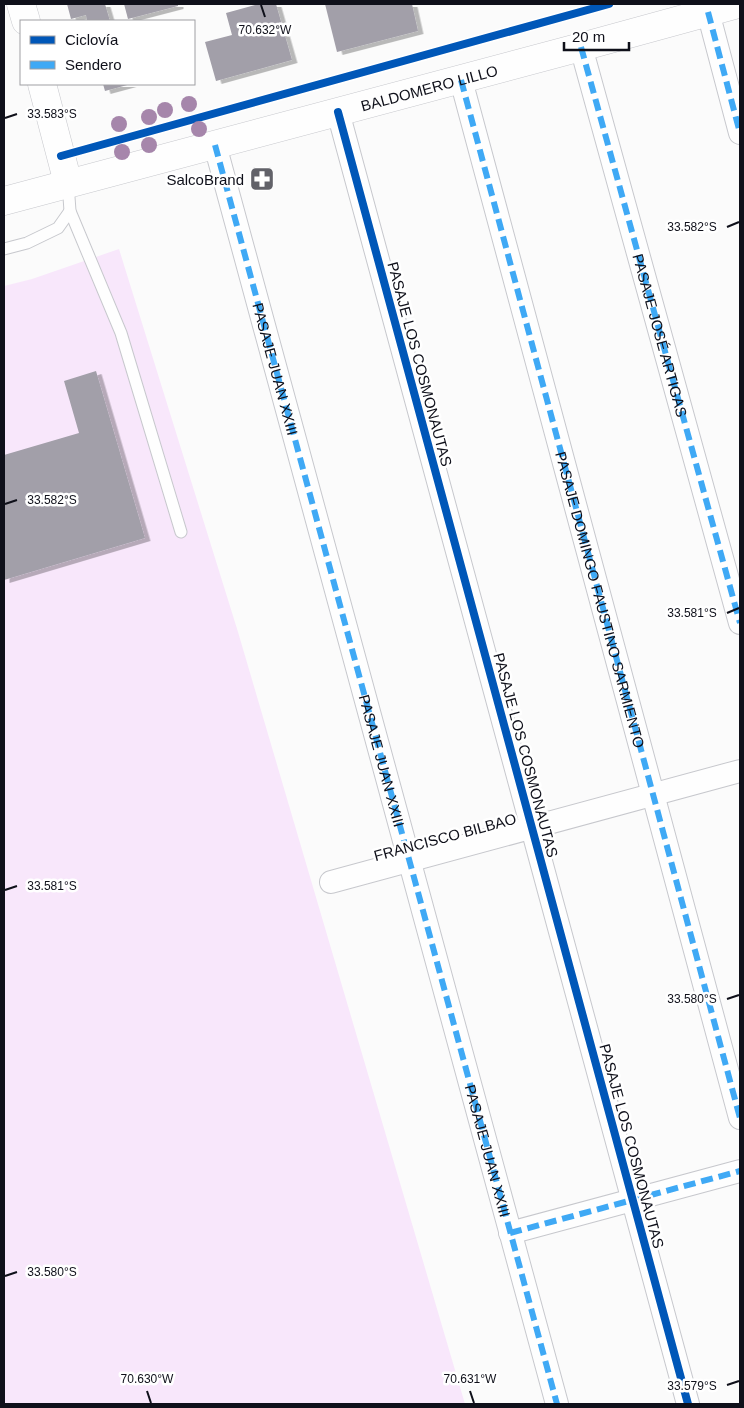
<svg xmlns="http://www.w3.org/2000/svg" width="744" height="1408" viewBox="0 0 744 1408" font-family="Arial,sans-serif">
<defs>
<filter id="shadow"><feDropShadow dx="5.5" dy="3" stdDeviation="0" flood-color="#0004"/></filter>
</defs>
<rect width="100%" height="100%" fill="#fbfbfb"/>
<path fill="#f8e7fb" d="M119,249L238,632L465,1404H4V286L32,279Z"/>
<g fill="#a29fa9" filter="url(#shadow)">
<path d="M67,4H105L110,21H87L86,15L71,19Z"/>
<path d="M124,4H178V6L128,19Z"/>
<path d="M259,4H276L292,60L216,81L205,42L232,35L226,13Z"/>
<path d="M325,4H412L418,31L337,52Z"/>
<path d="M103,84H131L105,91Z"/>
<path d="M96,371L145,538L4,580V455L79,433L64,381Z"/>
</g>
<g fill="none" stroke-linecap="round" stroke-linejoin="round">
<defs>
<g id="service">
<path d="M68,183L70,211L121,333L181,532"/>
<path d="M4,249L27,243L58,228L70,211"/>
</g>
<g id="minor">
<path d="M708,12L740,133"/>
<path id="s1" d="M581,47L740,623"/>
<path id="s2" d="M461,80L740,1118"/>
<path d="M338,112L688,1404"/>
<path id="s3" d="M215,145L557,1404"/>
<path d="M331,882L740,771"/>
<path d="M510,1233L740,1171"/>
</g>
<g id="tertiary">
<path d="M21,4L26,21"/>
<path d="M42,84L68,183"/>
<path id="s4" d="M4,201L581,47L738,4"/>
</g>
</defs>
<use href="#service" stroke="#c7c8cd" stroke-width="13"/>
<use href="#minor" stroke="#c7c8cd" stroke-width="24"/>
<use href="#tertiary" stroke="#c7c8cd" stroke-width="29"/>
<use href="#service" stroke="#fefefe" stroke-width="11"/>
<use href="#minor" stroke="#fefefe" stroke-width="22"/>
<use href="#tertiary" stroke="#fefefe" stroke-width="28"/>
<g stroke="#3fa9f5" stroke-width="6" stroke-dasharray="12 6" stroke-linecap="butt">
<path d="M708,12L740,133"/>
<path d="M581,47L740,623"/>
<path d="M461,80L740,1118"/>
<path d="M215,145L557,1404"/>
<path d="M510,1233L740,1171"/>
</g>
<defs>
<g id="cycleway">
<path d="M338,112L688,1404"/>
<path d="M61,156L609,4"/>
</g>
</defs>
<use href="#cycleway" stroke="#fff" stroke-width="11"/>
<use href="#cycleway" stroke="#0057b8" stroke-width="8"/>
</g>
<g fill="#a686ab">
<circle cx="189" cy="104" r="8"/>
<circle cx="165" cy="110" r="8"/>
<circle cx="149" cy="117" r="8"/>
<circle cx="119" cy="124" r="8"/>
<circle cx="199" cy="129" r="8"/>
<circle cx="149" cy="145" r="8"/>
<circle cx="122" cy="152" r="8"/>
</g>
<path fill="none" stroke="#0f101a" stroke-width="2" d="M261,5L265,17M5,118L17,114M727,227L739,222M5,504L17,500M727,613L739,608M5,890L17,886M727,999L739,995M5,1276L17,1272M727,1385L739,1381M147,1391L151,1403M470,1391L474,1403"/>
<defs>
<symbol id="pharmacy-square" viewBox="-11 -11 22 22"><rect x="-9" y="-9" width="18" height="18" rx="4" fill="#626269" stroke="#fff"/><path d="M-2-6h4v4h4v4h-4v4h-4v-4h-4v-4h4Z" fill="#fff"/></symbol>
</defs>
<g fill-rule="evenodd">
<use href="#pharmacy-square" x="248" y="165" width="28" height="28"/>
</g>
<g text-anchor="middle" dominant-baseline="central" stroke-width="5" stroke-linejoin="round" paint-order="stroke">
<g font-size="15" fill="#0f101a" stroke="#fff">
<text stroke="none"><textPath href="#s4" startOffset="440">BALDOMERO LILLO</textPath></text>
<text stroke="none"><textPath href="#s1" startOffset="299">PASAJE JOSÉ ARTIGAS</textPath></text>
<text transform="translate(420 364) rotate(75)">PASAJE LOS COSMONAUTAS</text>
<text stroke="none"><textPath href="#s3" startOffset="232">PASAJE JUAN XXIII</textPath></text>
<text stroke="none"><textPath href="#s2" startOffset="538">PASAJE DOMINGO FAUSTINO SARMIENTO</textPath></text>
<text transform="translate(526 755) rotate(75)">PASAJE LOS COSMONAUTAS</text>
<text stroke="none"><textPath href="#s3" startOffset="638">PASAJE JUAN XXIII</textPath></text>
<text transform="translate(445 837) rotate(-15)">FRANCISCO BILBAO</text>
<text transform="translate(632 1146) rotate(75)">PASAJE LOS COSMONAUTAS</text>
<text stroke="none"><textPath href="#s3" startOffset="1042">PASAJE JUAN XXIII</textPath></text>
</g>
<g font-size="15" fill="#0f101a" stroke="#fff" text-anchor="end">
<text x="244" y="179">SalcoBrand</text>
</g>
</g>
<g font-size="12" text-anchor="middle" fill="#0f101a" stroke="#fff" stroke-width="5" stroke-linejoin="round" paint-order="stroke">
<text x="265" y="34">70.632°W</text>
<text x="52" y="118">33.583°S</text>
<text x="692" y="231">33.582°S</text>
<text x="52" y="504">33.582°S</text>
<text x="692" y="617">33.581°S</text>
<text x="52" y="890">33.581°S</text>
<text x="692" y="1003">33.580°S</text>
<text x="52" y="1276">33.580°S</text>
<text x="147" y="1383">70.630°W</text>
<text x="470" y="1383">70.631°W</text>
<text x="692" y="1390">33.579°S</text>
</g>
<rect width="744" height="1408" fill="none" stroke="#0f101a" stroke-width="10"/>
<rect x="20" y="20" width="175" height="65" fill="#ffffff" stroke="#9f9fa3"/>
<rect x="30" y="36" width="25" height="8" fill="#0057b8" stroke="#9f9fa3"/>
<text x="65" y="45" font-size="15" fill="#0f101a">Ciclovía</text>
<rect x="30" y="61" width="25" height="8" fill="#3fa9f5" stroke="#9f9fa3"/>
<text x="65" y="70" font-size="15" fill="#0f101a">Sendero</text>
<path d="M564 42v8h65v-8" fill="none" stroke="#0f101a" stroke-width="2.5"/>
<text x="572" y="42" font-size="15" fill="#0f101a" stroke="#ffffff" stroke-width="4" paint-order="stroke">20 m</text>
</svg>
